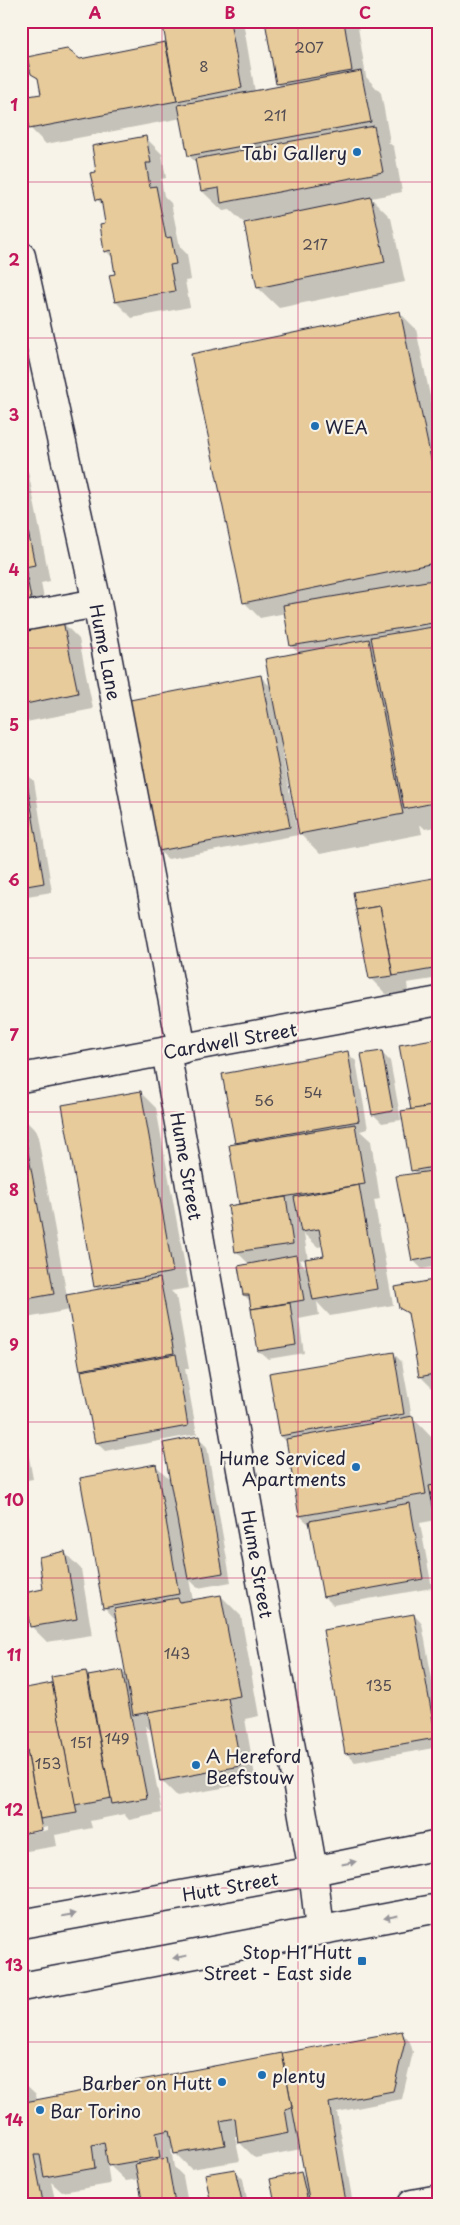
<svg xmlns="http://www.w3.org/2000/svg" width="460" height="2225" viewBox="0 0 460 2225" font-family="'Playpen Sans',sans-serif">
<rect width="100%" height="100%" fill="#f7f3e8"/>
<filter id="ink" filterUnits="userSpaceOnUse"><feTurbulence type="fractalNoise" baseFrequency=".02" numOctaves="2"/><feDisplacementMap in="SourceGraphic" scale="10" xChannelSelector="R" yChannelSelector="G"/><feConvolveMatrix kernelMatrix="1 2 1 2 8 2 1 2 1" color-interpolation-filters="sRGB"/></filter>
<g filter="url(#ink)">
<g fill="#0003" fill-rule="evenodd">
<path d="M169,21H238L244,27L255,92L281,87L277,83L267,21H357L366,77L381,93L390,142H388L394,147L402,192L371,198L391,218L405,282L279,308L258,288L246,224L251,223V221L243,222L230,210L223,211L202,191L198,164L189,156L182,118L46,144L30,128L43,95L40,81L32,73L79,60L167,43Z"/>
<path d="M146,138L162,154L166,178L161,179L164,196L171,203L180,247L187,254L191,280L185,281L190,307L132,318L116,302V275L114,259L106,251V224L103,206L97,199V173Z"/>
<path d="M400,313L416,329L439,439V581L434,582L439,587V826L425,829L420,824L422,834L320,854L300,833L285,754H282L298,835L168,859L159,851L260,676L272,688L300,654L291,646L286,613L260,618L244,602Z"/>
<path d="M21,464L28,471L50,581L41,583L48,620L21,625Z"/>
<path d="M63,623L79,639L93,709L21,723V631Z"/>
<path d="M21,772H25L34,781L52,892L21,897Z"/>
<path d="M439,878V978L407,983L408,992L386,994L370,978Z"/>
<path d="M439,1039V1266L422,1269L413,1260L417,1174L413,1170L412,1111Z"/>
<path d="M381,1052L390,1061L401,1120L382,1123L373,1114Z"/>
<path d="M347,1053L356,1061L368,1129L360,1131L371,1141L380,1199L374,1200L393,1305L330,1316L317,1302L319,1315L299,1319L304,1353L268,1359L259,1351L251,1302L244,1295L250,1265L236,1251L240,1206L230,1146L238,1145L236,1142ZM304,1234L318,1247L323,1246L325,1257L308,1260ZM307,1259L308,1270L299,1260Z"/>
<path d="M140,1092L156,1108L189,1288L171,1291L176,1296L189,1369H185L197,1434L105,1451L96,1442L70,1310L21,1319V1116L37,1132L67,1296L99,1291L95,1286Z"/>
<path d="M439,1280V1392H436L420,1376L410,1317L400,1307Z"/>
<path d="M393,1353L402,1362L412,1417L436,1442L439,1456V1530L437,1520L420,1523L432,1588L333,1605L324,1596L312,1527L300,1516L288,1443L281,1436L270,1374Z"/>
<path d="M21,1437L26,1441L33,1479L21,1481Z"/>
<path d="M198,1438L207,1447L231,1582L198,1588L189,1579L193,1601L221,1596L241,1616L259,1716L245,1719L256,1782L177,1796L161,1780L153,1733L145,1725L162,1813L129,1820L124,1814L90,1821L92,1828L55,1835L57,1846L21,1852V1835L48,1830V1827L21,1832V1690L54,1684L86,1672L91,1677L122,1671L128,1677L118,1622L104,1607L156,1466L172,1481Z"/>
<path d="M65,1553L81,1569L92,1635L47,1642L31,1626L45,1590Z"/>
<path d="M21,1612L27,1645L21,1646Z"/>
<path d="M414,1615L422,1624L439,1717V1747L355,1762L346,1753Z"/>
<path d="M402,2033L410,2042L413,2052L402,2099L337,2112L353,2204H276L301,2173L306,2179L301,2149L255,2158L239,2142V2136L235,2137L240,2161L191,2169L175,2153L174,2148L171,2149L174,2167L183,2176L188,2204H144L139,2179L126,2181L107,2163L110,2184L62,2192L51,2182L56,2204H21V2080L36,2094L37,2101Z"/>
<path d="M235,2170L243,2179L248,2204H212Z"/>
</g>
<g fill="#e7cb9b" stroke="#22223b">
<path d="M162,21H230L242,88L177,101Z"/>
<path d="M265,21H344L352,71L276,84Z"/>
<path d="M165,42L177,101L29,129L22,97L41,94L38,78L31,74L27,57L67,49L80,59Z"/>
<path d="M361,71L371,122L188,156L178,105Z"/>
<path d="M374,126L383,172L221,203L219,188L201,191L195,159Z"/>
<path d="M146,136L151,163H146L150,187L156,186L166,238L171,237L176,264L170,265L175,291L115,302L109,275L115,274L111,250L104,252L100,224L105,223L101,199L96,200L90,173L96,172L92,146Z"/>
<path d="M371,197L385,262L257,288L244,223Z"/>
<path d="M400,311L439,497V562L243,603L191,354Z"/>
<path d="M21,512H24L35,565L25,567L32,604L21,606Z"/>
<path d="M433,580L439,622L290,646L283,605Z"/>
<path d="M63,621L78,693L21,705V630Z"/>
<path d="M439,626V802L404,809L371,637Z"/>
<path d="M369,639L403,814L299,834L265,659Z"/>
<path d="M261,675L290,827L158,851L130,700Z"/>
<path d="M21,771H25L44,883L21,887Z"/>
<path d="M439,877V968L393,976L380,906L356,910L353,892Z"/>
<path d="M380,906L393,976L369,979L356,910Z"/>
<path d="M439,1038V1105L411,1110L399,1045Z"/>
<path d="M348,1051L359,1121L235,1143L222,1074Z"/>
<path d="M382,1051L393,1111L372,1115L361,1054Z"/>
<path d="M141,1091L173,1272L94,1287L62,1105Z"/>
<path d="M439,1105V1166L411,1171L401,1111Z"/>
<path d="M21,1114L54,1294L21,1300Z"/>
<path d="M355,1124L365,1184L239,1204L229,1145Z"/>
<path d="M432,1171L439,1210V1256L412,1261L396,1176Z"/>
<path d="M359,1185L377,1289L313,1300L305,1259L324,1256L319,1229L301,1232L294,1197Z"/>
<path d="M286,1197L293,1244L235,1252L228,1206Z"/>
<path d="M296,1255L304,1300L251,1309L249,1295H243L238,1266Z"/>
<path d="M160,1278L174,1353L80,1370L66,1295Z"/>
<path d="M439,1279V1373L419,1377L408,1313L399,1308L395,1287Z"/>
<path d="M290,1303L296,1345L258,1351L251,1309Z"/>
<path d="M394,1352L404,1414L280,1436L269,1373Z"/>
<path d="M176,1354L188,1426L95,1443L81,1371Z"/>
<path d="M413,1416L426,1494L299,1516L286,1439Z"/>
<path d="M199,1436L223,1573L188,1579L163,1443Z"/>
<path d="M156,1464L179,1594L103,1608L80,1478Z"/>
<path d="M439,1484V1537L429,1486Z"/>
<path d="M410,1503L423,1579L323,1597L309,1521Z"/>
<path d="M65,1551L77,1619L30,1627L24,1593L43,1589L39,1557Z"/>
<path d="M221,1595L240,1696L133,1715L114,1609L178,1598L180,1602Z"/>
<path d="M414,1614L436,1738L345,1754L323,1630Z"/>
<path d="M122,1670L147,1798L112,1804L88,1676Z"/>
<path d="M86,1671L111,1798L75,1805L51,1677Z"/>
<path d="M52,1683L77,1813L40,1819L21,1719V1689Z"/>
<path d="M228,1698L241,1766L160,1781L148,1712Z"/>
<path d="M21,1719L42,1830L21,1834Z"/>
<path d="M402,2031L405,2042L393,2091L329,2103L346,2202L310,2204L282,2053Z"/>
<path d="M282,2053L292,2107L285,2109L289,2133L238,2143L235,2118L220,2121L225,2145L174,2154L169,2130L156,2133L160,2157L108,2166L104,2142L92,2145L95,2168L44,2177L40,2155H34L43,2202L21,2204V2081L25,2102Z"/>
<path d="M167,2158L175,2204H143L135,2164Z"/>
<path d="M235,2169L242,2201L211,2204L205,2174Z"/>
<path d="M301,2172L308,2202L275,2204L270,2179Z"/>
</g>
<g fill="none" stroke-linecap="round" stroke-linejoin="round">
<defs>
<g id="minor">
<path d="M21,256L97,603L182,1049"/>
<path d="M21,617L97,603"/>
<path d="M166,1051L313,1871L320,1930"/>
<path d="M21,1078L439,1001"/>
<path d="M412,2204L439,2199"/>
</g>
<g id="major">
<path d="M21,1924L313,1871L439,1845"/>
<path d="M21,1987L439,1908"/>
</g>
</defs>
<use href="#minor" stroke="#22223b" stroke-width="31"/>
<use href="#major" stroke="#22223b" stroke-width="31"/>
<path stroke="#22223b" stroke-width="3" stroke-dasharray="5 4" stroke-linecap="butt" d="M21,25L43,21"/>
<use href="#minor" stroke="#f7f3e8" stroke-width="28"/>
<use href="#major" stroke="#f7f3e8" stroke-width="28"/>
</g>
<defs><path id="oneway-solid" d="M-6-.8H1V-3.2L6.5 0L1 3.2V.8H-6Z" transform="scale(1.25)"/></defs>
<g fill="#97959a">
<use href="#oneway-solid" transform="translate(349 1863) rotate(-12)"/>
<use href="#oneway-solid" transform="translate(69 1915) rotate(-10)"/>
<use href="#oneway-solid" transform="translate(391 1917) rotate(169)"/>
<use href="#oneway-solid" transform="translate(180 1957) rotate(169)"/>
</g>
</g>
<path fill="none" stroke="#c2185b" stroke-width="1" stroke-opacity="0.55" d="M162,21V2204M298,21V2204M21,182H439M21,338H439M21,492H439M21,648H439M21,802H439M21,958H439M21,1112H439M21,1268H439M21,1422H439M21,1578H439M21,1732H439M21,1888H439M21,2042H439"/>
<g fill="#1f6fb2" stroke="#f7f3e8" stroke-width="2">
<circle cx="357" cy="152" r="5"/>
<circle cx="315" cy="426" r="5"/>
<circle cx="356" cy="1467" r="5"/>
<circle cx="196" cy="1765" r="5"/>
<rect x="357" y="1956" width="10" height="10" rx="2.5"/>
<circle cx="262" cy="2075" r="5"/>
<circle cx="222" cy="2082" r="5"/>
<circle cx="40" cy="2110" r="5"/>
</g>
<g text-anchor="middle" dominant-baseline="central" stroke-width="4.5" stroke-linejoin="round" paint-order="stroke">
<g font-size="15" fill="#534c53">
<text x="309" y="46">207</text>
<text x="204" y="65">8</text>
<text x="275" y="114">211</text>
<text x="315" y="243">217</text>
<text x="313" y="1091">54</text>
<text x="264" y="1099">56</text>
<text x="177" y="1652">143</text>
<text x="379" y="1684">135</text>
<text x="117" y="1737">149</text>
<text x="81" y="1741">151</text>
<text x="48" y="1762">153</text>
</g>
<g font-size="18" fill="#22223b" stroke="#f7f3e8" text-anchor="end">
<text x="347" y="152">Tabi Gallery</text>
<text x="325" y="426" text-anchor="start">WEA</text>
<text x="346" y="1457">Hume Serviced<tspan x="346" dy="21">Apartments</tspan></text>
<text x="206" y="1755" text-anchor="start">A Hereford<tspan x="206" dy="21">Beefstouw</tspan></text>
<text x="352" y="1951">Stop H1 Hutt<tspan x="352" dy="21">Street - East side</tspan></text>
<text x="272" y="2075" text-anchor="start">plenty</text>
<text x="212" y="2082">Barber on Hutt</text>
<text x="50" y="2110" text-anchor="start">Bar Torino</text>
</g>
<g font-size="18" fill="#22223b" stroke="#f7f3e8">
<text transform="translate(106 652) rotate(79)">Hume Lane</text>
<text transform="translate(230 1040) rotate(-10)">Cardwell Street</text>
<text transform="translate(187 1166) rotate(80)">Hume Street</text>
<text transform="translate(258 1564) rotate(80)">Hume Street</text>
<text transform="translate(230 1886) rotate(-10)">Hutt Street</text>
</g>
</g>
<rect width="460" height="2225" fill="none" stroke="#f7f3e8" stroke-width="55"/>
<rect x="28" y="28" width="404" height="2170" fill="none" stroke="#c2185b" stroke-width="2"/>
<g font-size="16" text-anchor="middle" font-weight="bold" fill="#c2185b">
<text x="95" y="19">A</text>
<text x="230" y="19">B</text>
<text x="365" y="19">C</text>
<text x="14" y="111">1</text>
<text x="14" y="266">2</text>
<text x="14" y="421">3</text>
<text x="14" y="576">4</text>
<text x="14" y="731">5</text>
<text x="14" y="886">6</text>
<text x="14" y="1041">7</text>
<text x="14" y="1196">8</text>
<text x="14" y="1351">9</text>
<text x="14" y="1506">10</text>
<text x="14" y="1661">11</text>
<text x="14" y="1816">12</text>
<text x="14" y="1971">13</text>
<text x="14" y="2126">14</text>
</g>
</svg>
